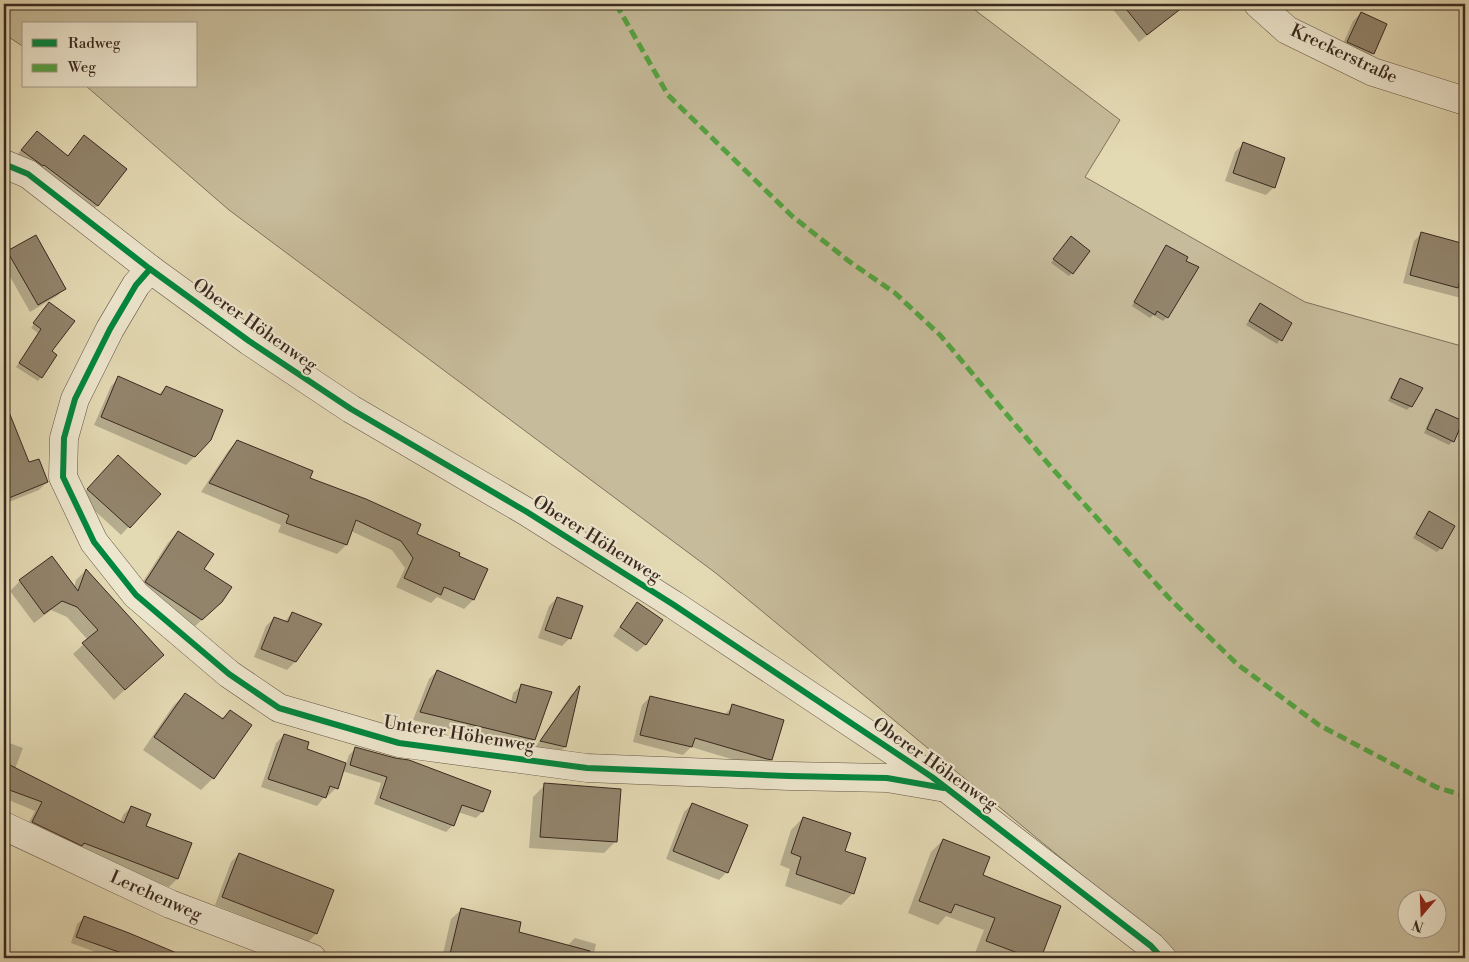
<svg xmlns="http://www.w3.org/2000/svg" width="1469" height="962" viewBox="0 0 1469 962" font-family="'Libre Bodoni',serif">
<rect width="100%" height="100%" fill="#e3d9b3"/>
<filter id="stains"><feTurbulence type="fractalNoise" baseFrequency=".004" numOctaves="4"/><feColorMatrix values="0 0 0 0 .2 0 0 0 0 .09 0 0 0 0 .02 0 0 0 .5 -.17"/></filter>
<radialGradient id="worn" r=".72"><stop offset=".6" stop-color="#630" stop-opacity="0"/><stop offset="1" stop-color="#630" stop-opacity=".3"/></radialGradient>
<path fill="#c6bb9a" stroke="#80725d" fill-rule="evenodd" d="M4,4H967L1120,120L1085,177L1305,302L1465,347V958H1182L717,574L229,210L86,86H196V24H24V47L4,34ZM1406,900H1436V930H1406Z"/>
<g fill="#0003">
<path d="M1114,4H1182L1183,5L1139,42L1111,7Z"/>
<path d="M1286,4H1342L1336,10Z"/>
<path d="M1361,13L1373,53L1365,61L1340,50L1353,21Z"/>
<path d="M37,132L67,156L84,137L98,205L91,212L15,157Z"/>
<path d="M1243,144L1274,187L1266,195L1225,181L1235,152Z"/>
<path d="M1422,233L1465,245V299L1403,283L1414,241Z"/>
<path d="M1067,241L1072,273L1069,276L1051,263Z"/>
<path d="M1166,247L1167,317L1163,321L1153,315L1150,318L1132,306L1163,251Z"/>
<path d="M8,252L65,288L57,296L30,312L4,266V256Z"/>
<path d="M1260,304L1291,323L1277,344L1246,325Z"/>
<path d="M45,307L50,352L41,377L38,381L16,367L38,333L31,328Z"/>
<path d="M119,378L158,395L166,387L194,457L186,465L94,425L111,386Z"/>
<path d="M1400,379L1411,406L1407,410L1388,401L1397,383Z"/>
<path d="M1436,411L1453,441L1449,445L1424,433L1432,414Z"/>
<path d="M17,436L28,464L47,482L39,490L4,504V441Z"/>
<path d="M237,441L457,556L473,600L464,609L437,597L431,603L396,587L405,568L392,550L351,531L346,545L337,554L278,532L281,525L201,492L228,451Z"/>
<path d="M110,465L159,494L121,535L80,497Z"/>
<path d="M1429,513L1441,548L1437,552L1413,538Z"/>
<path d="M178,532L202,569L209,613L190,631L135,594L167,544Z"/>
<path d="M51,558L74,588L76,580L86,570L153,664L114,700L73,654L88,640L67,617L51,610L34,623L10,591L20,581Z"/>
<path d="M557,598L570,638L562,646L538,638L549,606Z"/>
<path d="M638,604L662,621L645,645L637,652L613,636L630,612Z"/>
<path d="M292,613L321,624L295,662L287,670L254,657L266,626L274,618L285,621Z"/>
<path d="M437,671L511,702L513,693L521,686L534,739L526,747L413,720L429,679Z"/>
<path d="M579,688L565,747L557,755L534,749L571,695Z"/>
<path d="M185,694L221,719L230,711L213,778L201,790L143,750L173,706Z"/>
<path d="M650,697L724,715L733,706L771,759L763,767H758L691,747L683,755L633,742L642,705Z"/>
<path d="M284,735L305,750L346,764L349,755L356,748L482,812L476,818L458,812L453,825L446,832L374,804L381,783L342,771L336,788L328,796L326,795L317,806L261,787L276,743Z"/>
<path d="M4,741L23,748L15,769L120,823L123,815L131,807L144,827L190,844L177,879L169,887L25,830L35,811L4,798Z"/>
<path d="M545,785L616,841L604,853L529,848L533,797Z"/>
<path d="M692,804L727,872L719,880L666,859L684,812Z"/>
<path d="M803,818L843,852L853,893L841,905L785,886L790,869L780,865L791,830Z"/>
<path d="M943,840L981,876L1060,906L1039,958H989L975,953L984,930L946,916L938,925L908,913L931,852Z"/>
<path d="M239,854L332,891L316,934L308,942L215,905L231,862Z"/>
<path d="M4,868L7,870L4,877Z"/>
<path d="M462,909L517,933L567,946L575,938L596,944L593,958H442L451,919Z"/>
<path d="M84,918L129,934L184,958H112L71,943L77,924Z"/>
</g>
<g fill="#92846c" stroke="#3a2820">
<path d="M1122,4H1187L1147,35Z"/>
<path d="M1361,12L1387,24L1374,54L1347,42Z"/>
<path d="M37,131L68,156L84,135L127,169L98,206L44,165L43,166L21,150Z"/>
<path d="M1243,142L1285,158L1275,188L1233,173Z"/>
<path d="M1421,232L1465,244V260L1458,288L1410,275Z"/>
<path d="M36,235L66,289L38,305L7,251Z"/>
<path d="M1071,236L1090,251L1073,274L1053,259Z"/>
<path d="M1166,245L1188,257L1186,261L1199,267L1168,318L1157,311L1155,315L1134,302Z"/>
<path d="M49,302L75,321L52,351L57,355L42,378L19,363L41,329L33,323Z"/>
<path d="M1260,303L1292,323L1282,341L1249,321Z"/>
<path d="M118,376L161,395L166,386L223,410L211,440L195,457L101,417Z"/>
<path d="M1400,378L1423,388L1412,407L1391,398Z"/>
<path d="M4,402H5L29,462L39,459L48,482L4,500Z"/>
<path d="M1436,409L1463,421L1454,442L1427,429Z"/>
<path d="M237,440L313,471L310,478L366,499L421,524L417,534L460,553L459,556L488,569L474,600L444,587L441,595L404,578L413,558L401,541L356,520L347,545L286,523L289,515L209,483Z"/>
<path d="M118,455L161,494L130,528L87,489Z"/>
<path d="M1429,511L1455,526L1442,549L1416,534Z"/>
<path d="M178,531L214,554L204,569L232,587L222,602L202,620L145,582Z"/>
<path d="M52,556L78,591L86,569L164,655L125,690L82,643L98,630L77,607L62,601L44,614L19,580Z"/>
<path d="M557,597L583,606L571,639L545,630Z"/>
<path d="M637,602L663,620L646,645L620,627Z"/>
<path d="M292,612L322,624L296,662L261,649L274,617L288,622Z"/>
<path d="M437,670L516,703L521,684L552,692L535,740L420,712Z"/>
<path d="M579,686H580L566,747L540,741Z"/>
<path d="M185,693L223,719L230,710L252,725L214,779L154,737Z"/>
<path d="M650,696L729,715L732,704L784,720L772,760L767,759L695,738L692,747L640,735Z"/>
<path d="M284,734L309,742L307,749L346,763L338,789L330,786L326,798L268,779Z"/>
<path d="M355,747L395,758L409,760L491,791L483,812L462,805L454,826L380,798L387,777L350,765Z"/>
<path d="M4,762L124,823L131,806L151,814L146,826L192,843L178,879L84,843L82,846L32,822L42,802L4,788Z"/>
<path d="M544,783L621,789L617,842L540,837Z"/>
<path d="M692,803L748,825L728,873L673,851Z"/>
<path d="M803,817L851,833L845,851L866,858L854,894L796,874L801,857L791,853Z"/>
<path d="M943,839L990,857L983,875L1061,906L1041,958H1031L986,941L995,918L955,904L951,913L919,901Z"/>
<path d="M239,853L334,890L317,934L222,897Z"/>
<path d="M461,908L521,922L519,932L590,951L589,958H449Z"/>
<path d="M84,916L129,933L179,954L177,958H136L76,937Z"/>
</g>
<g fill="none" stroke-linecap="round" stroke-linejoin="round">
<defs>
<g id="minor">
<path d="M1258,4L1287,30L1373,72L1465,101"/>
<path d="M4,164L28,174L150,269L249,341L351,409L527,512L674,605L932,777L1151,946L1162,958"/>
<path d="M150,269L136,285L110,329L75,399L64,438L63,477L94,542L136,595L229,674L279,708L399,743L587,768L789,776L887,778L940,787"/>
<path d="M4,826L170,904L312,958"/>
</g>
</defs>
<use href="#minor" stroke="#645445" stroke-width="29"/>
<use href="#minor" stroke="#ede6ce" stroke-width="28"/>
<path stroke="#54a341" stroke-width="5" stroke-dasharray="10 5" stroke-linecap="butt" d="M616,4L668,95L792,216L850,262L895,293L940,335L1051,467L1169,598L1237,664L1319,725L1436,787L1465,796"/>
<defs>
<g id="cycleway">
<path d="M4,164L28,174L150,269L249,341L351,409L527,512L674,605L932,777L1151,946L1162,958"/>
<path d="M150,269L136,285L110,329L75,399L64,438L63,477L94,542L136,595L229,674L279,708L399,743L587,768L789,776L887,778L944,788"/>
</g>
</defs>
<use href="#cycleway" stroke="#ede6ce" stroke-width="9"/>
<use href="#cycleway" stroke="#00873e" stroke-width="6"/>
</g>
<g text-anchor="middle" dominant-baseline="central" stroke-width="4.5" stroke-linejoin="round" paint-order="stroke">
<g font-size="18" fill="#3a2820" stroke="#ede6ce">
<text transform="translate(1344 54) rotate(25)">Kreckerstraße</text>
<text transform="translate(255 325) rotate(35)">Oberer Höhenweg</text>
<text transform="translate(597 539) rotate(32)">Oberer Höhenweg</text>
<text transform="translate(459 734) rotate(9)">Unterer Höhenweg</text>
<text transform="translate(935 764) rotate(35)">Oberer Höhenweg</text>
<text transform="translate(156 896) rotate(24)">Lerchenweg</text>
</g>
</g>
<rect width="1469" height="962" fill="none" stroke="#e3d9b3" stroke-width="20"/>
<rect x="5" y="5" width="1459" height="952" fill="none" stroke="#3a2820" stroke-width="2.5"/>
<rect x="10" y="10" width="1449" height="942" fill="none" stroke="#3a2820"/>
<rect x="22" y="22" width="175" height="65" fill="#ede6ce" stroke="#a59a88"/>
<rect x="32" y="39" width="25" height="8" fill="#00873e" stroke="#a59a88"/>
<text x="68" y="48" font-size="15" fill="#3a2820">Radweg</text>
<rect x="32" y="64" width="25" height="8" fill="#54a341" stroke="#a59a88"/>
<text x="68" y="72" font-size="15" fill="#3a2820">Weg</text>
<g transform="translate(1422 914) rotate(199)"><circle r="24" fill="#ede6ce" stroke="#a59a88"/>
<path d="M0-4L9 19L0 12L-9 19Z" fill="#8f2418"/>
<text y="-8" font-size="14" font-weight="bold" text-anchor="middle" fill="#3a2820">N</text>
</g>
<rect width="100%" height="100%" filter="url(#stains)"/>
<rect width="100%" height="100%" fill="url(#worn)"/>
</svg>
